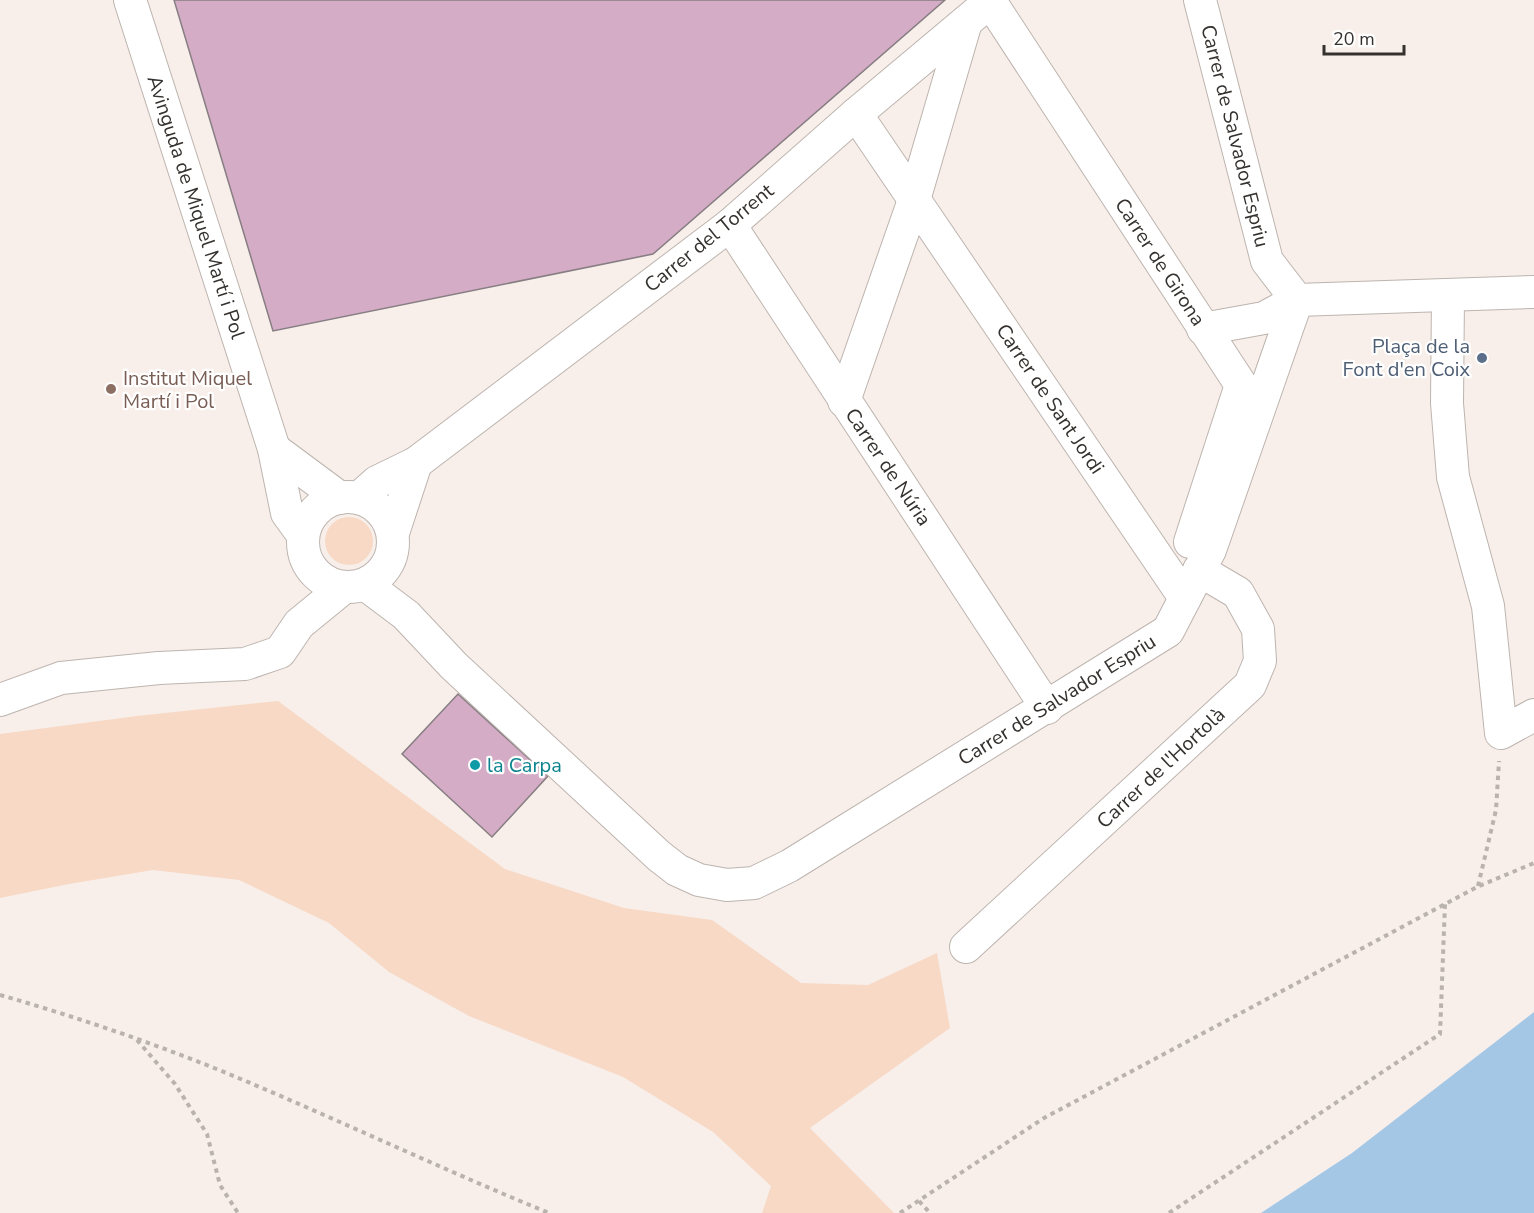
<svg xmlns="http://www.w3.org/2000/svg" width="1534" height="1213" viewBox="0 0 1534 1213" font-family="'Nunito Sans',sans-serif">
<rect width="100%" height="100%" fill="#f8efea"/>
<g fill="#f7d9c6">
<circle cx="349" cy="541" r="24"/>
<path d="M278,701L505,869L624,908L712,920L801,983L868,985L937,953L950,1028L810,1128L894,1213H762L771,1186L713,1132L623,1077L469,1016L389,972L329,923L239,880L153,870L69,884L0,898V734L137,716Z"/>
</g>
<path fill="#a4c7e6" d="M1534,1012V1213H1261L1352,1153Z"/>
<g fill="#d4acc5" stroke="#877e83" stroke-width="1.5">
<path d="M174,0H945L653,254L273,331Z"/>
<path d="M458,694L548,776L492,837L402,754Z"/>
</g>
<g fill="none" stroke-linecap="round" stroke-linejoin="round">
<defs>
<g id="minor">
<path d="M130,0L274,449L287,513L303,535"/>
<path d="M1200,0L1267,261L1297,300"/>
<path d="M990,1L1241,385L1190,542"/>
<path d="M856,114L1185,598"/>
<path d="M730,225L1047,708"/>
<path d="M1448,295L1447,403L1453,477L1488,606L1501,733L1534,715"/>
<path d="M1203,329L1264,318L1297,300L1534,292"/>
<path d="M844,401L914,200L966,22"/>
<path d="M274,449L340,498"/>
<circle cx="348" cy="542" r="45"/>
<path d="M359,498L377,482L416,463L730,225L856,114L992,0"/>
<path d="M393,533L416,463"/>
<path d="M366,585L406,615L454,666L659,856L677,870L699,880L727,885L754,883L789,866L1168,631L1210,550L1297,300"/>
<path d="M0,700L61,678L159,668L245,664L280,652L299,624L343,588"/>
<path d="M966,947L1250,685L1260,661L1258,629L1238,593L1199,570"/>
</g>
</defs>
<use href="#minor" stroke="#bdb4af" stroke-width="34"/>
<g stroke="#b9b2ae" stroke-width="4" stroke-dasharray="4.5 4.5" stroke-linecap="butt">
<path d="M1478,886L1496,810L1499,761"/>
<path d="M0,995C77,1017 162,1046 236,1077C341,1121 444,1170 549,1213"/>
<path d="M137,1040L175,1084L207,1134L220,1185L238,1213"/>
<path d="M919,1201L930,1213"/>
<path d="M900,1213L1044,1118L1477,887L1534,863"/>
<path d="M1169,1213L1440,1034L1445,904"/>
</g>
<use href="#minor" stroke="#fff" stroke-width="32"/>
</g>
<circle fill="#5c6f8a" stroke="#fff" stroke-width="2" cx="1482" cy="358" r="6"/>
<circle fill="#8d6e63" stroke="#fff" stroke-width="2" cx="111" cy="389" r="6"/>
<circle fill="#0f9aa8" stroke="#fff" stroke-width="2" cx="475" cy="765" r="6"/>
<g text-anchor="middle" dominant-baseline="central" stroke-width="4.5" stroke-linejoin="round" paint-order="stroke">
<g font-size="20" fill="#34312e" stroke="#fff">
<text transform="translate(1235 136) rotate(76)">Carrer de Salvador Espriu</text>
<text transform="translate(196 207) rotate(72)">Avinguda de Miquel Martí i Pol</text>
<text transform="translate(709 238) rotate(-39)">Carrer del Torrent</text>
<text transform="translate(1160 262) rotate(57)">Carrer de Girona</text>
<text transform="translate(1050 399) rotate(56)">Carrer de Sant Jordi</text>
<text transform="translate(888 467) rotate(56)">Carrer de Núria</text>
<text transform="translate(1057 700) rotate(-32)">Carrer de Salvador Espriu</text>
<text transform="translate(1161 768) rotate(-43)">Carrer de l'Hortolà</text>
</g>
<g font-size="20" fill="#4e5e75" stroke="#fff" text-anchor="end">
<text x="1470" y="346">Plaça de la<tspan x="1470" dy="23">Font d'en Coix</tspan></text>
</g>
<g font-size="20" fill="#785e54" stroke="#fff" text-anchor="start">
<text x="123" y="378">Institut Miquel<tspan x="123" dy="23">Martí i Pol</tspan></text>
</g>
<g font-size="20" fill="#0d838f" stroke="#fff" text-anchor="start">
<text x="487" y="765">la Carpa</text>
</g>
</g>
<path d="M1324 45v9h80v-9" fill="none" stroke="#34312e" stroke-width="3"/>
<text x="1333" y="45" font-size="18" fill="#34312e" stroke="#ffffff" stroke-width="4.5" paint-order="stroke">20 m</text>
</svg>
